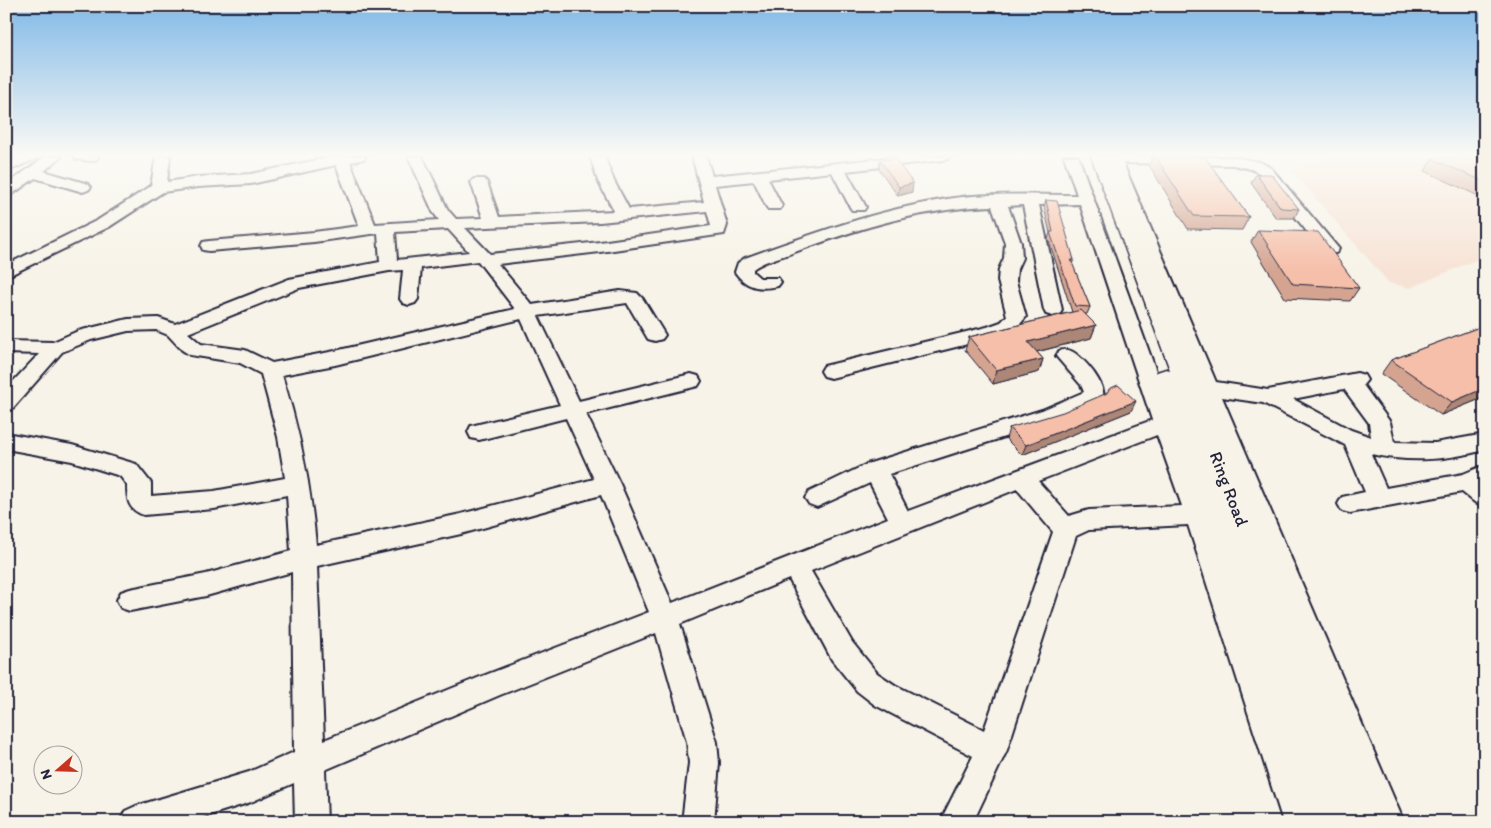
<svg xmlns="http://www.w3.org/2000/svg" width="1491" height="828" viewBox="0 0 1491 828" font-family="Itim,sans-serif">
<rect width="100%" height="100%" fill="#f7f3e8"/>
<filter id="ink" filterUnits="userSpaceOnUse"><feTurbulence type="fractalNoise" baseFrequency=".02" numOctaves="2"/><feDisplacementMap in="SourceGraphic" scale="10" xChannelSelector="R" yChannelSelector="G"/><feConvolveMatrix kernelMatrix="1 2 1 2 8 2 1 2 1" color-interpolation-filters="sRGB"/></filter>
<g filter="url(#ink)">
<path fill="#f7e3d5" d="M1333,156H1485V256L1410,288L1389,283L1291,170Z"/>
<g fill="none" stroke-linecap="round" stroke-linejoin="round">
<defs>
<g id="minor">
<path d="M19,156H37L35,159L6,172V162Z"/>
<path d="M46,156H62L44,171L88,184L91,187L88,190L83,192L35,178L11,195L6,197V185Z"/>
<path d="M74,156H97L98,157L96,160L91,161L76,159Z"/>
<path d="M156,156H170L167,182L198,177L251,174L336,156H366L364,159L350,162L375,224L439,220L433,212L408,156H422L448,210L456,219L483,218L471,182L474,179H484L487,182L499,217L614,211L598,181L590,156H604L614,181L629,209L704,202L692,156H706L712,176L905,156H950L948,159L943,160L846,171L866,207L864,210H852L850,207L832,172L768,179L782,206L780,209H768L766,206L754,181L715,185L727,225L724,234L600,252L498,264L532,305L620,291L637,293L643,299L665,335L662,339L655,341L648,339L627,303L538,316L579,401L691,374L698,376L701,381L698,386L586,414L620,484L672,603L888,518L870,483L817,507L809,504L805,498L809,492L867,464L1042,410L1084,392L1081,385L1056,356L1059,351C1063,350 1066,349 1071,351C1083,356 1110,388 1102,401L1058,420L889,474L908,511L1152,420L1080,204L1039,205L1062,310L1060,314L1053,316L1046,314L1044,310L1023,205L1008,206L1021,243L1022,258L1017,269L1016,281L1026,317L1015,330L992,338L831,378L824,376L821,371L824,366L987,327L1001,322L1007,316L998,281L999,269L1004,258L1005,243L992,206C925,208 858,228 795,252C782,257 765,260 753,269V272L760,278H778L781,282L778,286C760,290 746,288 735,272L738,263L745,258C815,233 888,206 962,197C999,193 1039,195 1077,195L1064,156H1078L1214,531L1315,822H1283L1188,525L1089,530L1076,536L1007,750L973,822H940L973,756L875,705L857,691L832,660L789,579L680,624L717,742L719,763L714,822H682L689,763L687,742L656,633L500,695L325,770L327,822H295L294,783L251,802L188,822H120L125,811L136,806L249,772L294,752L292,572L206,596L130,611L121,608L117,600L121,592L130,589L206,574L291,551L287,495L214,509L144,515C128,510 127,500 127,485L120,476L72,461L6,449V433L72,445L136,464L151,483V496L214,491L285,478L278,437L261,374L240,363L190,355L182,350L168,335L156,330L128,331L91,340L62,352L13,408L6,410V389L39,354L6,353V341L53,342L78,331L128,319L158,318L175,324L289,279L380,262L378,233L314,242L209,251L203,250L201,246L203,242L209,241L314,232L359,226L336,165L251,184L198,187L163,192L109,227L6,277V265L98,220L151,186ZM707,211L711,226L600,242L490,254L465,228L600,222ZM448,229L469,252L397,260L395,232ZM478,261L515,309L335,351L272,363L245,350L201,344L188,333L299,288L389,271L403,270L400,299L403,303L409,305L415,303L418,299L421,268ZM521,319L560,405L479,424L471,426L468,432L471,438L479,440L566,418L594,479L461,514L316,545C311,487 300,431 282,375L335,365ZM1157,435L1182,506L1089,510L1069,516L1038,481ZM1017,489L1053,532L984,730L895,685L877,673L852,642L811,571ZM601,495L649,612L480,677L324,740L317,566L461,534Z"/>
<path d="M1106,156L1233,157L1260,162L1271,168L1339,249L1336,253H1324L1261,174L1251,169L1233,165L1123,163L1216,382L1268,390L1357,373L1364,375L1367,380L1363,385L1390,422L1394,442L1435,443L1485,434V450C1446,460 1410,463 1371,454L1386,488L1463,474L1485,465V507L1477,504L1462,492L1350,513L1342,511L1338,504L1342,497L1365,492L1345,445L1263,403L1222,397L1404,822H1372ZM1344,389L1369,423L1371,437L1351,430L1293,399Z"/>
</g>
<path id="highway" d="M1091,156H1109L1378,822H1308L1153,378L1157,372L1166,369L1170,370Z"/>
</defs>
<use href="#minor" stroke="#22223b" stroke-width="4"/>
<use href="#highway" stroke="#22223b" stroke-width="3"/>
<use href="#minor" fill="#f7f3e8" fill-rule="evenodd"/>
<use href="#highway" fill="#f7f3e8" fill-rule="evenodd"/>
</g>
<g fill="#d4a491" stroke="#22223b">
<path d="M1153,156H1204L1249,217L1242,230L1188,229L1149,165Z"/>
<path d="M1485,156V199L1425,171L1432,159Z"/>
<path d="M880,160L912,192L898,196L879,169Z"/>
<path d="M1256,174L1299,209L1294,218H1276L1251,183Z"/>
<path d="M1046,200L1074,260L1072,264L1090,307L1087,314H1085L1096,325L1091,338L1037,352L1043,359L1039,372L993,384L965,350L969,337L1072,312L1050,244L1048,239L1050,233L1044,207Z"/>
<path d="M1258,230L1359,288L1350,301L1285,298L1251,242Z"/>
<path d="M1485,325V397L1441,415L1381,374L1391,360Z"/>
<path d="M1131,411L1022,455L1006,439L1009,428Z"/>
</g>
<g fill="#ac8676" stroke="#22223b">
<path d="M913,183L912,192L898,196L899,187Z"/>
<path d="M1096,325L1091,338L1024,355L1028,342Z"/>
<path d="M1043,359L1039,372L993,384L996,370Z"/>
<path d="M1485,388V397L1441,415L1452,402Z"/>
<path d="M1136,401L1131,411L1022,455L1026,445Z"/>
</g>
<g fill="#f6bfa9" stroke="#22223b">
<path d="M1155,156H1204L1249,217L1194,216Z"/>
<path d="M1442,156H1485V182L1432,159Z"/>
<path d="M895,159L913,183L899,187L880,160Z"/>
<path d="M1256,174H1271L1299,209L1281,208Z"/>
<path d="M1046,200L1057,201L1074,260H1071L1090,307L1075,306L1052,238L1050,232H1053Z"/>
<path d="M1258,230L1318,232L1359,288L1293,284Z"/>
<path d="M1081,310L1096,325L1028,342L1043,359L996,370L969,337Z"/>
<path d="M1485,325V388L1452,402L1391,360Z"/>
<path d="M1118,385L1136,401L1026,445L1009,428L1063,412L1107,393L1109,389Z"/>
</g>
</g>
<linearGradient id="sky" x2="0" y2="1"><stop stop-color="#81b9e7"/><stop offset="0.57" stop-color="#fbfaf5"/><stop offset="1" stop-color="#fbfaf5" stop-opacity="0"/></linearGradient>
<rect width="1491" height="272" fill="url(#sky)"/>
<g text-anchor="middle" dominant-baseline="central" stroke-width="4.5" stroke-linejoin="round" paint-order="stroke">
<g font-size="18" fill="#22223b" stroke="#f7f3e8">
<text transform="translate(1229 489) rotate(69)">Ring Road</text>
</g>
</g>
<rect width="1491" height="828" fill="none" stroke="#f7f3e8" stroke-width="25"/>
<rect x="12" y="12" width="1466" height="803" fill="none" stroke="#22223b" stroke-width="2" filter="url(#ink)"/>
<g transform="translate(58 770) rotate(250)"><circle r="24" fill="#f7f3e8" stroke="#a29fa3"/>
<path d="M0-4L9 19L0 12L-9 19Z" fill="#c8321e"/>
<text y="-8" font-size="14" font-weight="bold" text-anchor="middle" fill="#22223b">N</text>
</g>
</svg>
